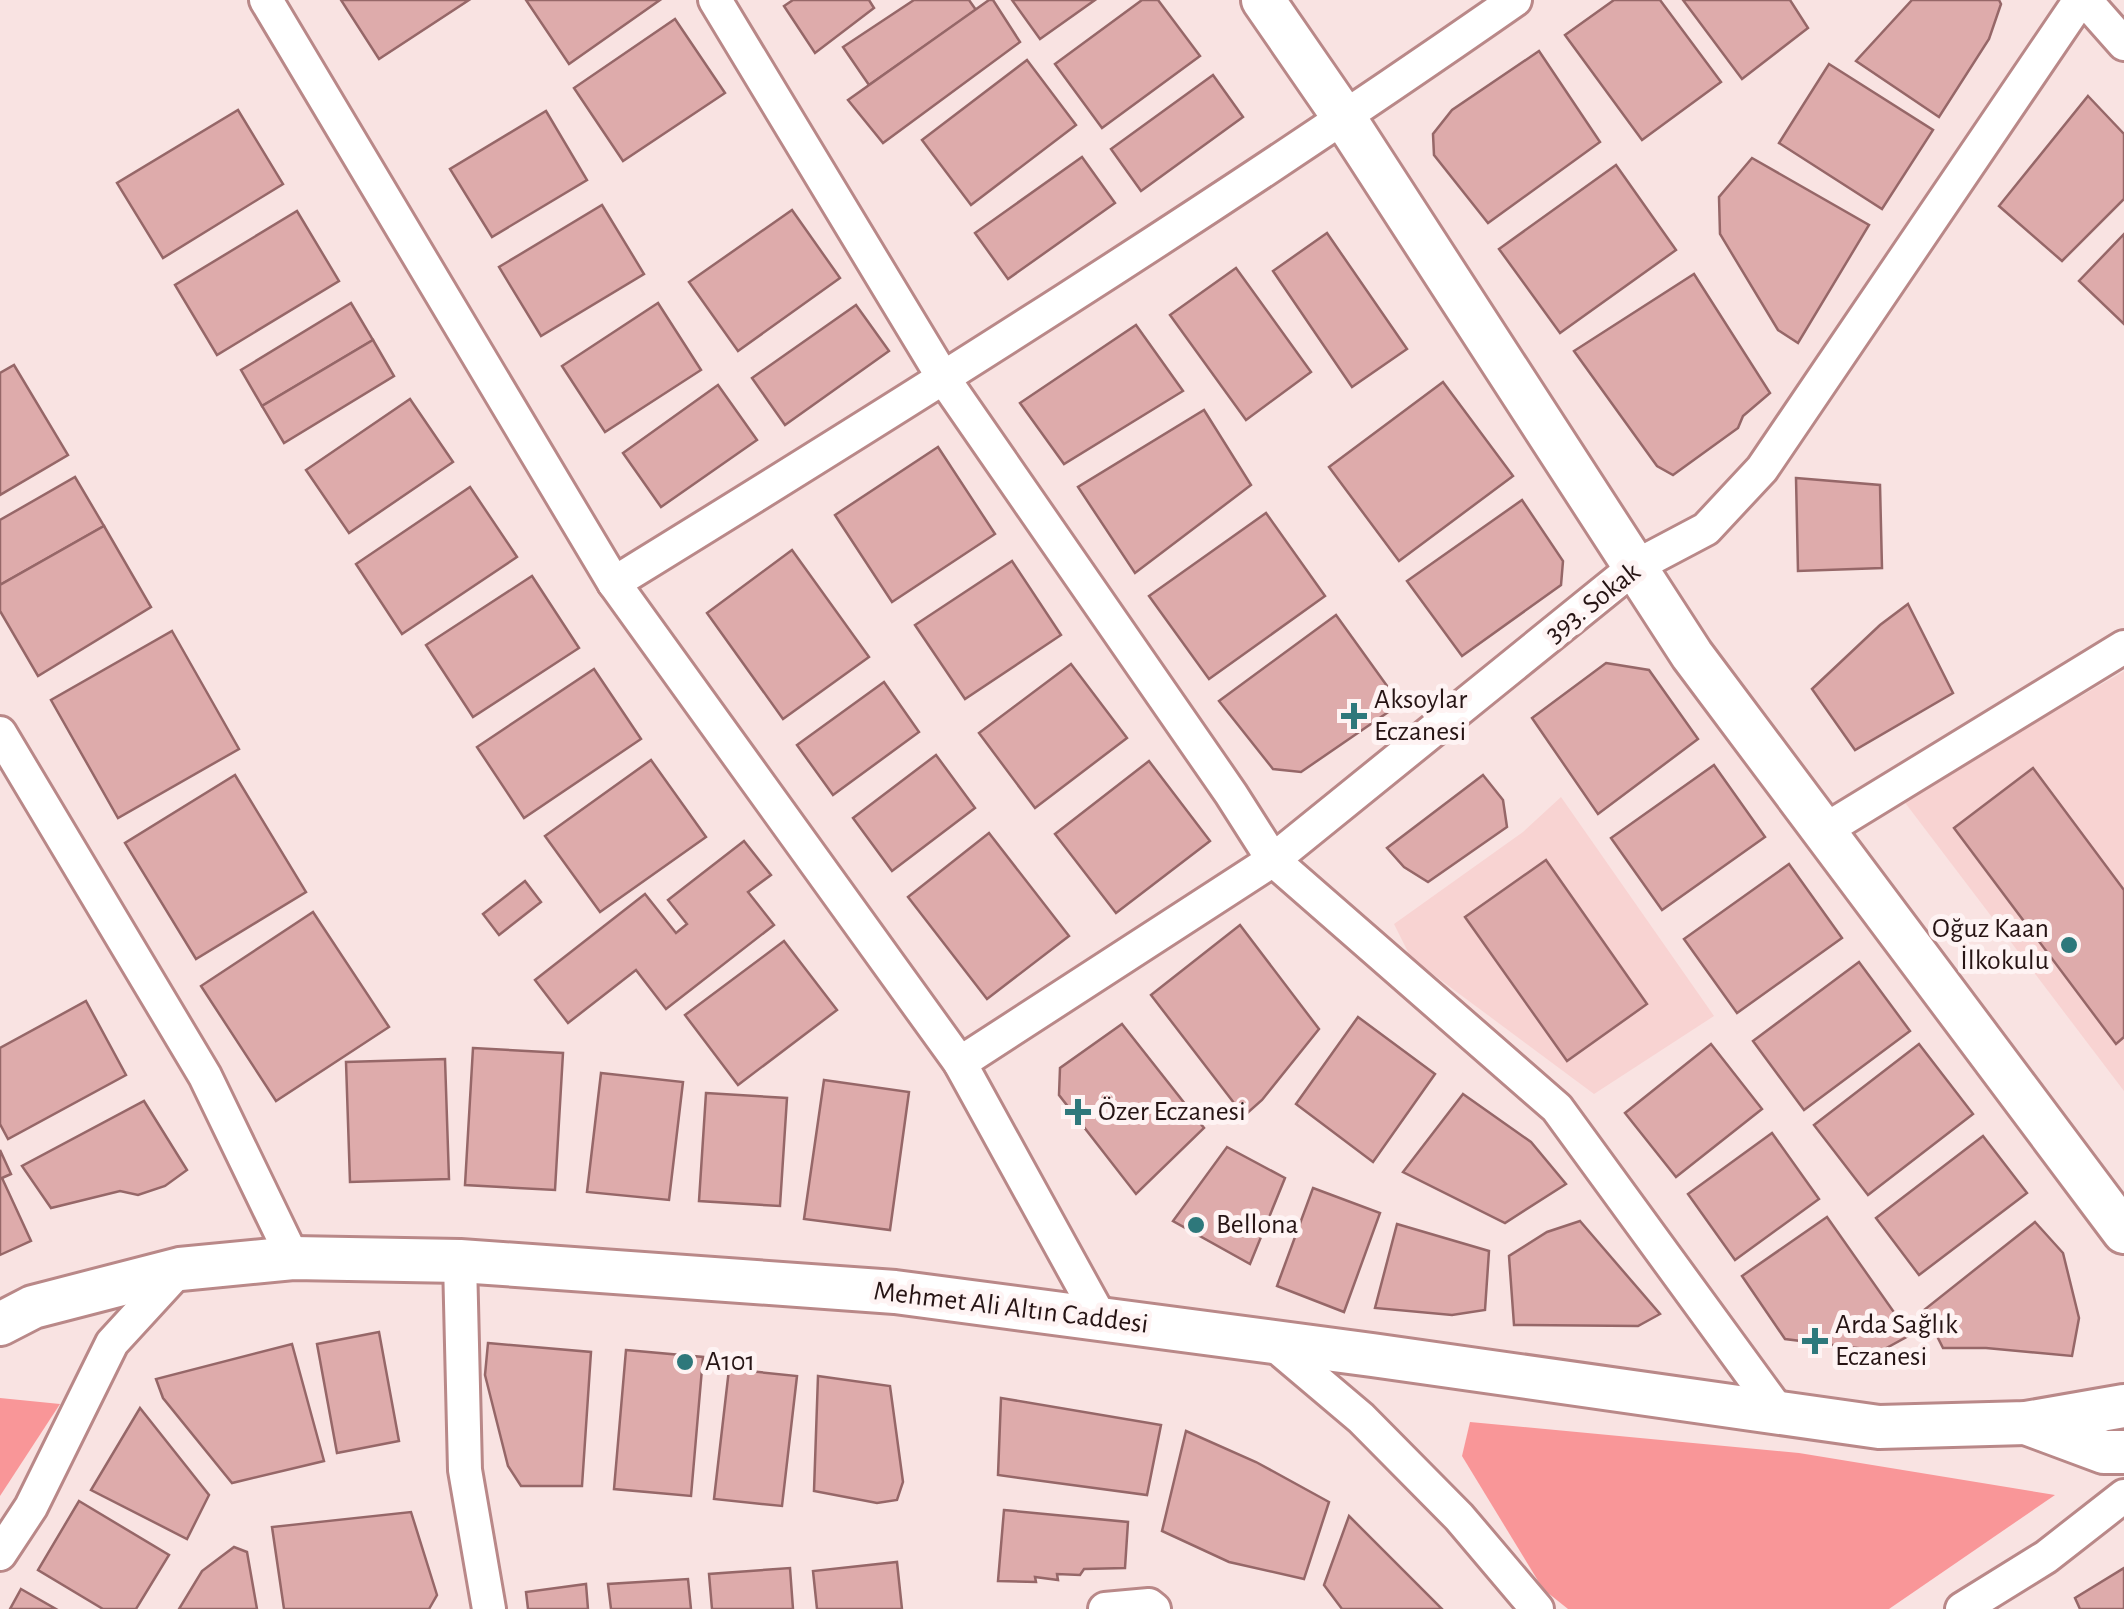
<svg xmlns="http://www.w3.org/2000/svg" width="2124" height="1609" viewBox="0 0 2124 1609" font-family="'Alegreya Sans',sans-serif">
<rect width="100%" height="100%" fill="#f9e3e2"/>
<g fill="#f8d3d2">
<path d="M2124,671V1091L1903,800Z"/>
<path d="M1561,797L1714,1016L1594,1094L1411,958L1394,924L1523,832Z"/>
</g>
<g fill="#f99698">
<path d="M0,1398L60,1404L0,1496Z"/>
<path d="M1470,1422L1799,1453L2055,1495L1889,1609H1568L1543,1589L1462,1456Z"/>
</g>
<g fill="#deabab" stroke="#966768" stroke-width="2.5">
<path d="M341,0H469L379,59Z"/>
<path d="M526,0H660L569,64Z"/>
<path d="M793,0H869L874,8L815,53L784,6Z"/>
<path d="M914,0H969L976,10L869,85L843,47Z"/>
<path d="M989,0H993L1020,42L883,143L848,100Z"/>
<path d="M1012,0H1095L1040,39Z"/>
<path d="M1142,0H1158L1200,56L1102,128L1055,64Z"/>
<path d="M1614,0H1660L1721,82L1642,140L1565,35Z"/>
<path d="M1683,0H1790L1808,28L1742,79Z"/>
<path d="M1912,0H1999L2001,4L1989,39L1939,117L1856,61Z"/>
<path d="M675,19L725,93L623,161L574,88Z"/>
<path d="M1539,51L1600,142L1488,223L1434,155L1433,134L1452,110Z"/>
<path d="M1027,60L1076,125L971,205L922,140Z"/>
<path d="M1829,64L1933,130L1882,209L1779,143Z"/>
<path d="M1213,75L1243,117L1141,191L1111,149Z"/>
<path d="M2088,96L2124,134V199L2062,261L1999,206Z"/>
<path d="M238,110L283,184L163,258L117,183Z"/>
<path d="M546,111L587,180L492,237L450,169Z"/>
<path d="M1082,157L1115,203L1008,279L975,233Z"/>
<path d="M1752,158L1869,225L1798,343L1778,330L1720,234L1719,197Z"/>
<path d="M1616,165L1676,250L1560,333L1499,249Z"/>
<path d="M602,205L644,274L541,336L499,267Z"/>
<path d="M792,210L840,278L738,351L689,282Z"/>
<path d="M297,211L339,281L217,355L175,285Z"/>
<path d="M1327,233L1407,349L1352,387L1273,271Z"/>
<path d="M2124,234V324L2079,281Z"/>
<path d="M1236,268L1311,372L1246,420L1170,315Z"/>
<path d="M1694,274L1770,393L1743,416L1738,428L1673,475L1657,466L1574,351Z"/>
<path d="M351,303L373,340L262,406L241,370Z"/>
<path d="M658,303L701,370L605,432L562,366Z"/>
<path d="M856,305L889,351L785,425L752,378Z"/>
<path d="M1136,325L1183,391L1064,464L1020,403Z"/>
<path d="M373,340L394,376L284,443L262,406Z"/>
<path d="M14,365L68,455L0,495V373Z"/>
<path d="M1443,382L1513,476L1399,561L1329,467Z"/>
<path d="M718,385L757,440L661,507L623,453Z"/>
<path d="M410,399L453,462L349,533L306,470Z"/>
<path d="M1204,410L1251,485L1135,573L1078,487Z"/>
<path d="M938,447L995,534L892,602L835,515Z"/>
<path d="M75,477L104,526L0,585V520Z"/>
<path d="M1796,478L1880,485L1882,568L1798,571Z"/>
<path d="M470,487L517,557L402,634L356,564Z"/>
<path d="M1522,500L1563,561L1561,585L1462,656L1407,581Z"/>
<path d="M1266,513L1325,596L1209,679L1149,596Z"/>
<path d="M104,526L151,607L38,676L0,611V585Z"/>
<path d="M792,550L869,657L783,719L707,613Z"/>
<path d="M1012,561L1061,635L965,699L915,625Z"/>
<path d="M532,576L579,648L473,717L426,645Z"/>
<path d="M1908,604L1953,693L1855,750L1812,689L1880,625Z"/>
<path d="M1336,615L1400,704L1301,772L1273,769L1219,701Z"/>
<path d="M172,631L239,749L118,818L51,700Z"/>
<path d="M1606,663L1649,670L1698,739L1598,814L1532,718Z"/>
<path d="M1071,664L1127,738L1035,808L979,733Z"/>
<path d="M594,669L641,739L524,818L477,747Z"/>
<path d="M884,682L919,732L833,795L797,745Z"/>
<path d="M936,755L975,808L892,871L853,818Z"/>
<path d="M651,760L706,837L600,912L545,836Z"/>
<path d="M1149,761L1210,841L1116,913L1055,834Z"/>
<path d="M1714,765L1765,837L1662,910L1611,838Z"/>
<path d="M2033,768L2124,890V1037L2116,1044L1954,828Z"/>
<path d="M235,775L306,892L196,959L125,843Z"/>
<path d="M1483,775L1503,800L1507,827L1428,882L1404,867L1387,848Z"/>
<path d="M989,833L1069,936L987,999L908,897Z"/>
<path d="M744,841L771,875L748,892L774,925L666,1009L636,970L568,1023L535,980L645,894L676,933L687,924L668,900Z"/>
<path d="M1546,860L1647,1004L1567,1061L1465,917Z"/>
<path d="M1789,864L1842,938L1737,1013L1684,939Z"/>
<path d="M525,881L541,902L499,935L483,914Z"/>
<path d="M313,912L389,1027L276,1101L201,986Z"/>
<path d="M1240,925L1319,1029L1262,1100L1244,1116L1151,995Z"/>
<path d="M784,941L837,1010L738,1085L685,1015Z"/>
<path d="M1859,962L1910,1031L1804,1110L1753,1041Z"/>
<path d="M86,1001L126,1075L8,1139L0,1124V1048Z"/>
<path d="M1358,1017L1435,1074L1373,1162L1296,1104Z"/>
<path d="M1122,1024L1204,1128L1136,1194L1059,1095L1060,1068Z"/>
<path d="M1711,1044L1762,1109L1676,1177L1625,1113Z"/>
<path d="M1919,1044L1973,1114L1868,1195L1814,1125Z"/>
<path d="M473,1048L563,1053L555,1190L465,1185Z"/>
<path d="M445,1059L449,1179L350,1182L346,1062Z"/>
<path d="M601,1073L683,1082L669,1200L587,1192Z"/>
<path d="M824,1080L909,1092L890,1230L804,1219Z"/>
<path d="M706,1093L787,1098L780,1206L699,1201Z"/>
<path d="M1463,1094L1531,1142L1566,1184L1505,1223L1403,1172Z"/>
<path d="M144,1101L187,1170L165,1186L138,1195L120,1191L51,1208L22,1166Z"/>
<path d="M1772,1133L1819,1199L1735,1260L1688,1194Z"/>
<path d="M1983,1136L2027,1193L1919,1275L1876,1218Z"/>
<path d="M1227,1147L1285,1178L1250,1264L1173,1221Z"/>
<path d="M0,1150L11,1174L2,1178L31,1241L0,1255Z"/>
<path d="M1313,1188L1380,1213L1344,1312L1277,1286Z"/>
<path d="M1827,1217L1910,1335L1881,1351L1785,1339L1742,1276Z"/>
<path d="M1580,1221L1660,1314L1638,1326L1514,1325L1509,1256L1547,1232Z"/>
<path d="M2035,1222L2063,1253L2079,1318L2072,1356L1986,1348H1943L1924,1310Z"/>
<path d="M1397,1224L1489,1251L1485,1310L1452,1315L1375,1308Z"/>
<path d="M379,1332L399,1441L337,1453L317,1344Z"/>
<path d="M488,1343L591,1352L582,1486H521L508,1466L485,1375Z"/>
<path d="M292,1344L324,1461L232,1483L163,1398L156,1379Z"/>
<path d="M626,1350L703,1357L691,1496L614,1489Z"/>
<path d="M729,1369L797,1376L782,1506L714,1499Z"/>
<path d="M818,1376L890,1386L903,1482L897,1500L877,1503L814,1491Z"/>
<path d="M1001,1398L1161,1425L1147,1495L998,1475Z"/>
<path d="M140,1408L209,1495L187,1539L91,1490Z"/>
<path d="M1186,1431L1256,1462L1329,1502L1304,1579L1229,1562L1162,1531Z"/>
<path d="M79,1501L169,1555L136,1609H103L38,1570Z"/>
<path d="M1004,1510L1128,1522L1125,1568L1084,1569L1080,1575L1057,1574L1058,1580L1035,1577L1036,1582L998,1581Z"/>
<path d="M411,1512L437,1595L429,1609H284L272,1527Z"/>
<path d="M1349,1516L1442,1609H1342L1324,1585Z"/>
<path d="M234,1547L247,1552L257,1609H179L202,1571Z"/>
<path d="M897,1562L902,1609H817L813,1571Z"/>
<path d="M790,1568L793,1609H712L709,1574Z"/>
<path d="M2124,1568V1609H2080L2075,1598Z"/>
<path d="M688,1579L691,1609H611L608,1584Z"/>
<path d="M586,1584L588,1609H528L526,1592Z"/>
<path d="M21,1589L56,1609H10Z"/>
</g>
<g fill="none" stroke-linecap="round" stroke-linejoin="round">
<defs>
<g id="minor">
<path d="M266,0L614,583L960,1063L1101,1319"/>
<path d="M715,0L944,379L1231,794L1273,860L1557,1108L1778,1411"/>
<path d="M2085,0L2124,44"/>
<path d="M614,583C919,395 1221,205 1515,0"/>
<path d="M0,733L205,1076L293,1258"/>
<path d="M1825,830L2124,647"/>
<path d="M960,1063L1273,860L1636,566L1706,529L1762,469L2080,0"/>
<path d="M460,1261L465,1470L489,1609"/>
<path d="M1270,1341L1361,1418L1459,1517L1537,1609"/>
<path d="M0,1554L31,1507L112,1343L180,1269"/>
<path d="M1105,1609L1149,1605L1154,1609"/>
<path d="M1962,1609L2046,1557L2124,1496"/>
</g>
<g id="tertiary">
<path d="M1263,0L1345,119L1692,655L2124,1232"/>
<path d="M0,1324L33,1307L180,1269L293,1258L460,1261L895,1292L1372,1355L1879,1427L2026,1423L2124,1406"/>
<path d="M2026,1423L2104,1452H2124"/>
</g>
</defs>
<use href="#minor" stroke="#b98888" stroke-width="38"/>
<use href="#tertiary" stroke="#b98888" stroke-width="48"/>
<use href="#minor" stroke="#fff" stroke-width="32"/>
<use href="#tertiary" stroke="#fff" stroke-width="42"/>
</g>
<g fill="#2e787b" stroke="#fef3f3" stroke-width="4">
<path d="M1349 701h10v10h10v10h-10v10h-10v-10h-10v-10h10z"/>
<circle cx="2069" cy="945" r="10"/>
<path d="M1073 1097h10v10h10v10h-10v10h-10v-10h-10v-10h10z"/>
<circle cx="1196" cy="1225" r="10"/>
<path d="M1810 1326h10v10h10v10h-10v10h-10v-10h-10v-10h10z"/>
<circle cx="685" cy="1362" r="10"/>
</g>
<g text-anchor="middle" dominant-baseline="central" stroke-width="10" stroke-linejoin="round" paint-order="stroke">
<g font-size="28" fill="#261414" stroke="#fef3f3">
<text transform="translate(1593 603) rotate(-38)">393. Sokak</text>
<text transform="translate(1011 1308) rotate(7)">Mehmet Ali Altın Caddesi</text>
</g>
<g font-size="28" fill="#261414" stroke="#fef3f3" text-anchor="start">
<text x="1374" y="700">Aksoylar<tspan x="1374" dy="32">Eczanesi</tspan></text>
<text x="2049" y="929" text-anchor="end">Oğuz Kaan<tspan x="2049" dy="32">İlkokulu</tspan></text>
<text x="1098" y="1112">Özer Eczanesi</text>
<text x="1216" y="1225">Bellona</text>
<text x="1835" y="1325">Arda Sağlık<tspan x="1835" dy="32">Eczanesi</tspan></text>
<text x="705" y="1362">A101</text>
</g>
</g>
</svg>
